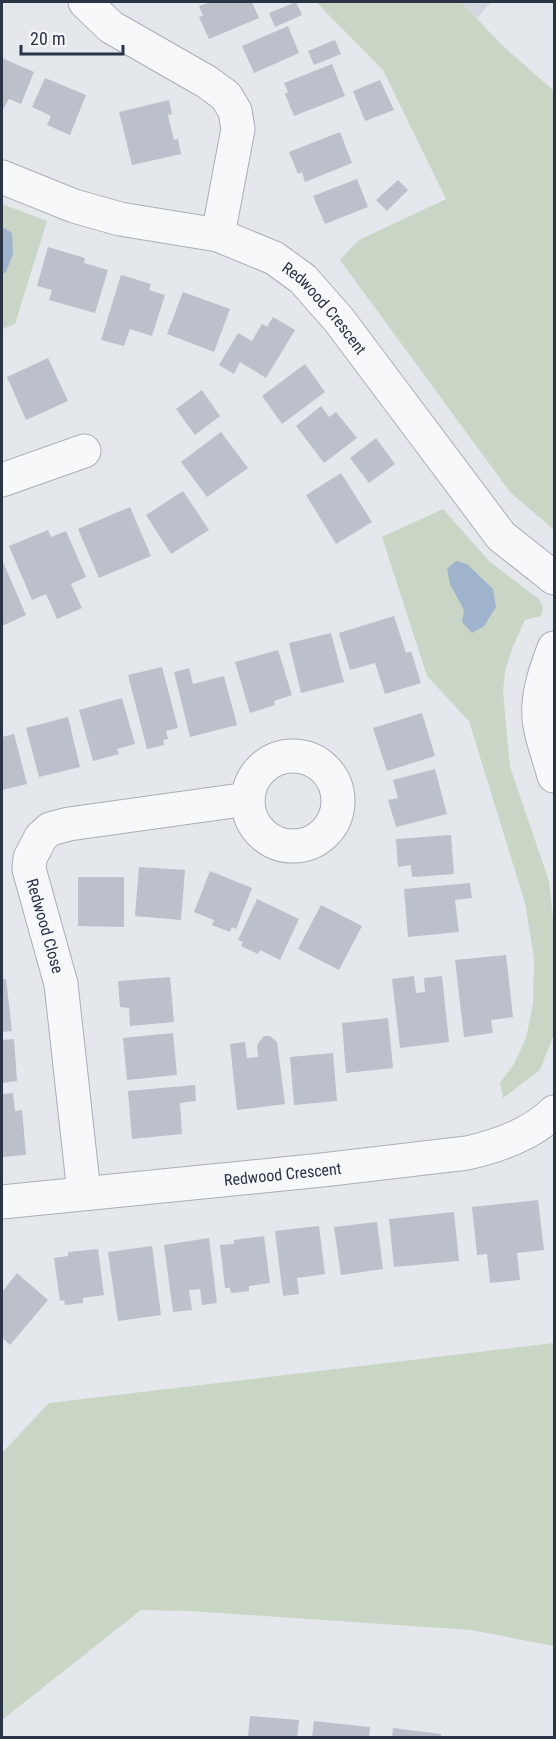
<svg xmlns="http://www.w3.org/2000/svg" width="556" height="1739" viewBox="0 0 556 1739" font-family="'Roboto Condensed',sans-serif">
<rect width="100%" height="100%" fill="#e4e7ec"/>
<path fill="#d2d6de" d="M461,2H491L477,18Z"/>
<g fill="#c9d6c5">
<path d="M316,2H461L503,46L554,91V530L510,492L340,260L359,240L446,199L383,70Z"/>
<path d="M2,204L47,221L15,324L2,329Z"/>
<path d="M443,509L489,561L540,600L543,608L541,616L525,620L512,649L505,672L503,691L510,767L549,881L554,927V1024L553,1037L540,1070L503,1098L500,1083L514,1064L526,1038L533,1004L534,958L525,903L469,721L427,676L382,537Z"/>
<path d="M554,1343V1646L471,1630L190,1611L141,1610L2,1720V1453L49,1403Z"/>
</g>
<g fill="#9fb4cc">
<path d="M2,227L12,233L13,254L6,272L2,274Z"/>
<path d="M456,561L467,564L493,589L496,607L484,626L472,633L462,622L464,610L450,584L447,569Z"/>
</g>
<g fill="#bbc0ca">
<path d="M211,2H252L259,18L209,39L199,17L203,16L199,6Z"/>
<path d="M296,2L302,15L275,27L269,13Z"/>
<path d="M288,26L299,53L254,73L242,46Z"/>
<path d="M335,40L341,54L314,65L308,51Z"/>
<path d="M2,58L34,72L21,104L9,99L2,111Z"/>
<path d="M332,64L345,96L294,116L285,94L288,92L284,83Z"/>
<path d="M45,78L86,95L70,135L47,125L51,116L32,107Z"/>
<path d="M380,80L394,110L365,121L353,91Z"/>
<path d="M169,100L172,114L168,115L171,128L174,140L178,139L181,154L132,165L119,112Z"/>
<path d="M340,132L352,163L305,182L302,172L298,174L289,152Z"/>
<path d="M357,179L368,207L325,224L313,196Z"/>
<path d="M398,180L408,190L387,211L376,200Z"/>
<path d="M48,247L85,258L84,263L108,270L95,313L49,300L52,290L37,286Z"/>
<path d="M121,275L151,284L149,290L165,295L152,336L130,329L124,346L101,340Z"/>
<path d="M183,292L230,309L214,352L167,334Z"/>
<path d="M273,317L295,330L266,378L240,362L234,374L219,365L238,333L252,341L262,324L267,327Z"/>
<path d="M48,358L68,401L26,420L7,377Z"/>
<path d="M305,364L325,392L282,424L262,396Z"/>
<path d="M202,390L220,416L195,435L176,409Z"/>
<path d="M321,406L329,417L336,412L357,438L324,463L296,426Z"/>
<path d="M221,432L248,468L207,497L181,462Z"/>
<path d="M376,438L395,464L369,483L350,458Z"/>
<path d="M341,473L372,522L336,544L306,495Z"/>
<path d="M183,491L209,530L171,554L146,515Z"/>
<path d="M130,507L151,556L99,578L78,529Z"/>
<path d="M48,530L51,537L66,531L86,577L71,584L82,608L57,619L46,594L32,600L9,546Z"/>
<path d="M2,560L26,615L2,626Z"/>
<path d="M394,616L406,653L411,651L421,683L385,694L375,663L350,670L339,633Z"/>
<path d="M331,633L344,682L301,693L289,643Z"/>
<path d="M278,650L292,695L274,701L275,705L250,713L235,662Z"/>
<path d="M162,667L178,728L166,731L168,739L163,740L164,745L147,749L128,675Z"/>
<path d="M189,668L193,684L224,676L237,725L190,737L174,672Z"/>
<path d="M122,698L135,744L117,749L119,754L93,761L79,710Z"/>
<path d="M422,713L435,756L387,771L373,728Z"/>
<path d="M68,717L80,767L39,777L26,728Z"/>
<path d="M14,734L27,784L2,790V737Z"/>
<path d="M435,769L447,814L396,827L388,800L398,798L393,780Z"/>
<path d="M451,835L454,874L412,877L411,865L398,867L396,839Z"/>
<path d="M139,867L185,870L181,920L135,916Z"/>
<path d="M210,871L252,888L236,929L232,927L230,932L212,925L214,920L194,912Z"/>
<path d="M78,877H124V927L78,926Z"/>
<path d="M470,883L472,898L455,900L459,932L408,937L404,889Z"/>
<path d="M257,899L299,919L280,960L260,950L258,954L241,946L243,942L238,940Z"/>
<path d="M321,905L362,926L339,970L298,949Z"/>
<path d="M506,955L513,1017L491,1020L493,1033L464,1037L455,960Z"/>
<path d="M414,976L416,993L425,992L424,978L442,976L449,1042L400,1048L392,979Z"/>
<path d="M170,977L174,1022L130,1026L129,1008L120,1007L118,981Z"/>
<path d="M2,979H6L12,1031L2,1032Z"/>
<path d="M388,1018L393,1068L346,1073L342,1023Z"/>
<path d="M173,1033L177,1075L127,1080L123,1038Z"/>
<path d="M264,1036H270L277,1042L285,1104L237,1110L230,1044L245,1042L247,1058L258,1057L257,1045Z"/>
<path d="M14,1039L17,1081L2,1083V1040Z"/>
<path d="M333,1053L337,1101L294,1105L290,1057Z"/>
<path d="M195,1085L196,1101L180,1103L182,1134L132,1139L128,1091Z"/>
<path d="M13,1093L15,1111L22,1110L26,1155L2,1157V1094Z"/>
<path d="M538,1200L544,1250L517,1253L520,1280L490,1283L487,1254L477,1255L472,1207Z"/>
<path d="M454,1212L459,1261L394,1267L389,1219Z"/>
<path d="M377,1222L383,1269L341,1275L334,1227Z"/>
<path d="M319,1226L325,1274L297,1278L299,1294L283,1296L275,1231Z"/>
<path d="M264,1236L270,1283L249,1286V1291L231,1293L230,1288H225L220,1245L234,1244V1240Z"/>
<path d="M209,1238L217,1303L202,1305L200,1289L189,1290L192,1310L173,1312L164,1245Z"/>
<path d="M152,1246L161,1315L118,1321L108,1252Z"/>
<path d="M98,1249L104,1295L83,1298V1303L65,1305L64,1300L60,1301L54,1258L68,1256V1252Z"/>
<path d="M17,1273L48,1300L10,1345L2,1337V1292Z"/>
<path d="M250,1716L299,1720L297,1738H248Z"/>
<path d="M314,1721L370,1727L369,1738H312Z"/>
<path d="M393,1728L441,1734V1738H392Z"/>
</g>
<g fill="none" stroke-linecap="round" stroke-linejoin="round">
<defs>
<g id="minor">
<path d="M85,2L111,27L207,82L226,96L235,111L238,129L218,235"/>
<path id="s1" d="M2,177L74,206L120,219L218,235L274,258L303,279L339,320L501,536L554,578"/>
<path d="M2,480L84,451"/>
<path d="M554,648C545,672 535,700 540,726C543,743 550,760 554,776"/>
<circle cx="293" cy="801" r="45"/>
<path d="M84,1193L61,984L29,869L30,858L41,837L50,829L69,824L248,799"/>
<path id="s2" d="M2,1202L322,1170L467,1153C498,1146 531,1135 554,1112"/>
</g>
</defs>
<use href="#minor" stroke="#a9aeb7" stroke-width="35"/>
<use href="#minor" stroke="#f7f8fa" stroke-width="33"/>
</g>
<g text-anchor="middle" dominant-baseline="central" stroke-width="4.5" stroke-linejoin="round" paint-order="stroke">
<g font-size="16" fill="#2b3445" stroke="#f4f6f9">
<text stroke="none"><textPath href="#s1" startOffset="357">Redwood Crescent</textPath></text>
<text transform="translate(45 926) rotate(74)">Redwood Close</text>
<text stroke="none"><textPath href="#s2" startOffset="282">Redwood Crescent</textPath></text>
</g>
</g>
<rect width="556" height="1739" fill="none" stroke="#2b3445" stroke-width="6"/>
<path d="M21 45v9h102v-9" fill="none" stroke="#2b3445" stroke-width="3"/>
<text x="30" y="45" font-size="18" fill="#2b3445" stroke="#f4f6f9" stroke-width="4.5" paint-order="stroke">20 m</text>
</svg>
